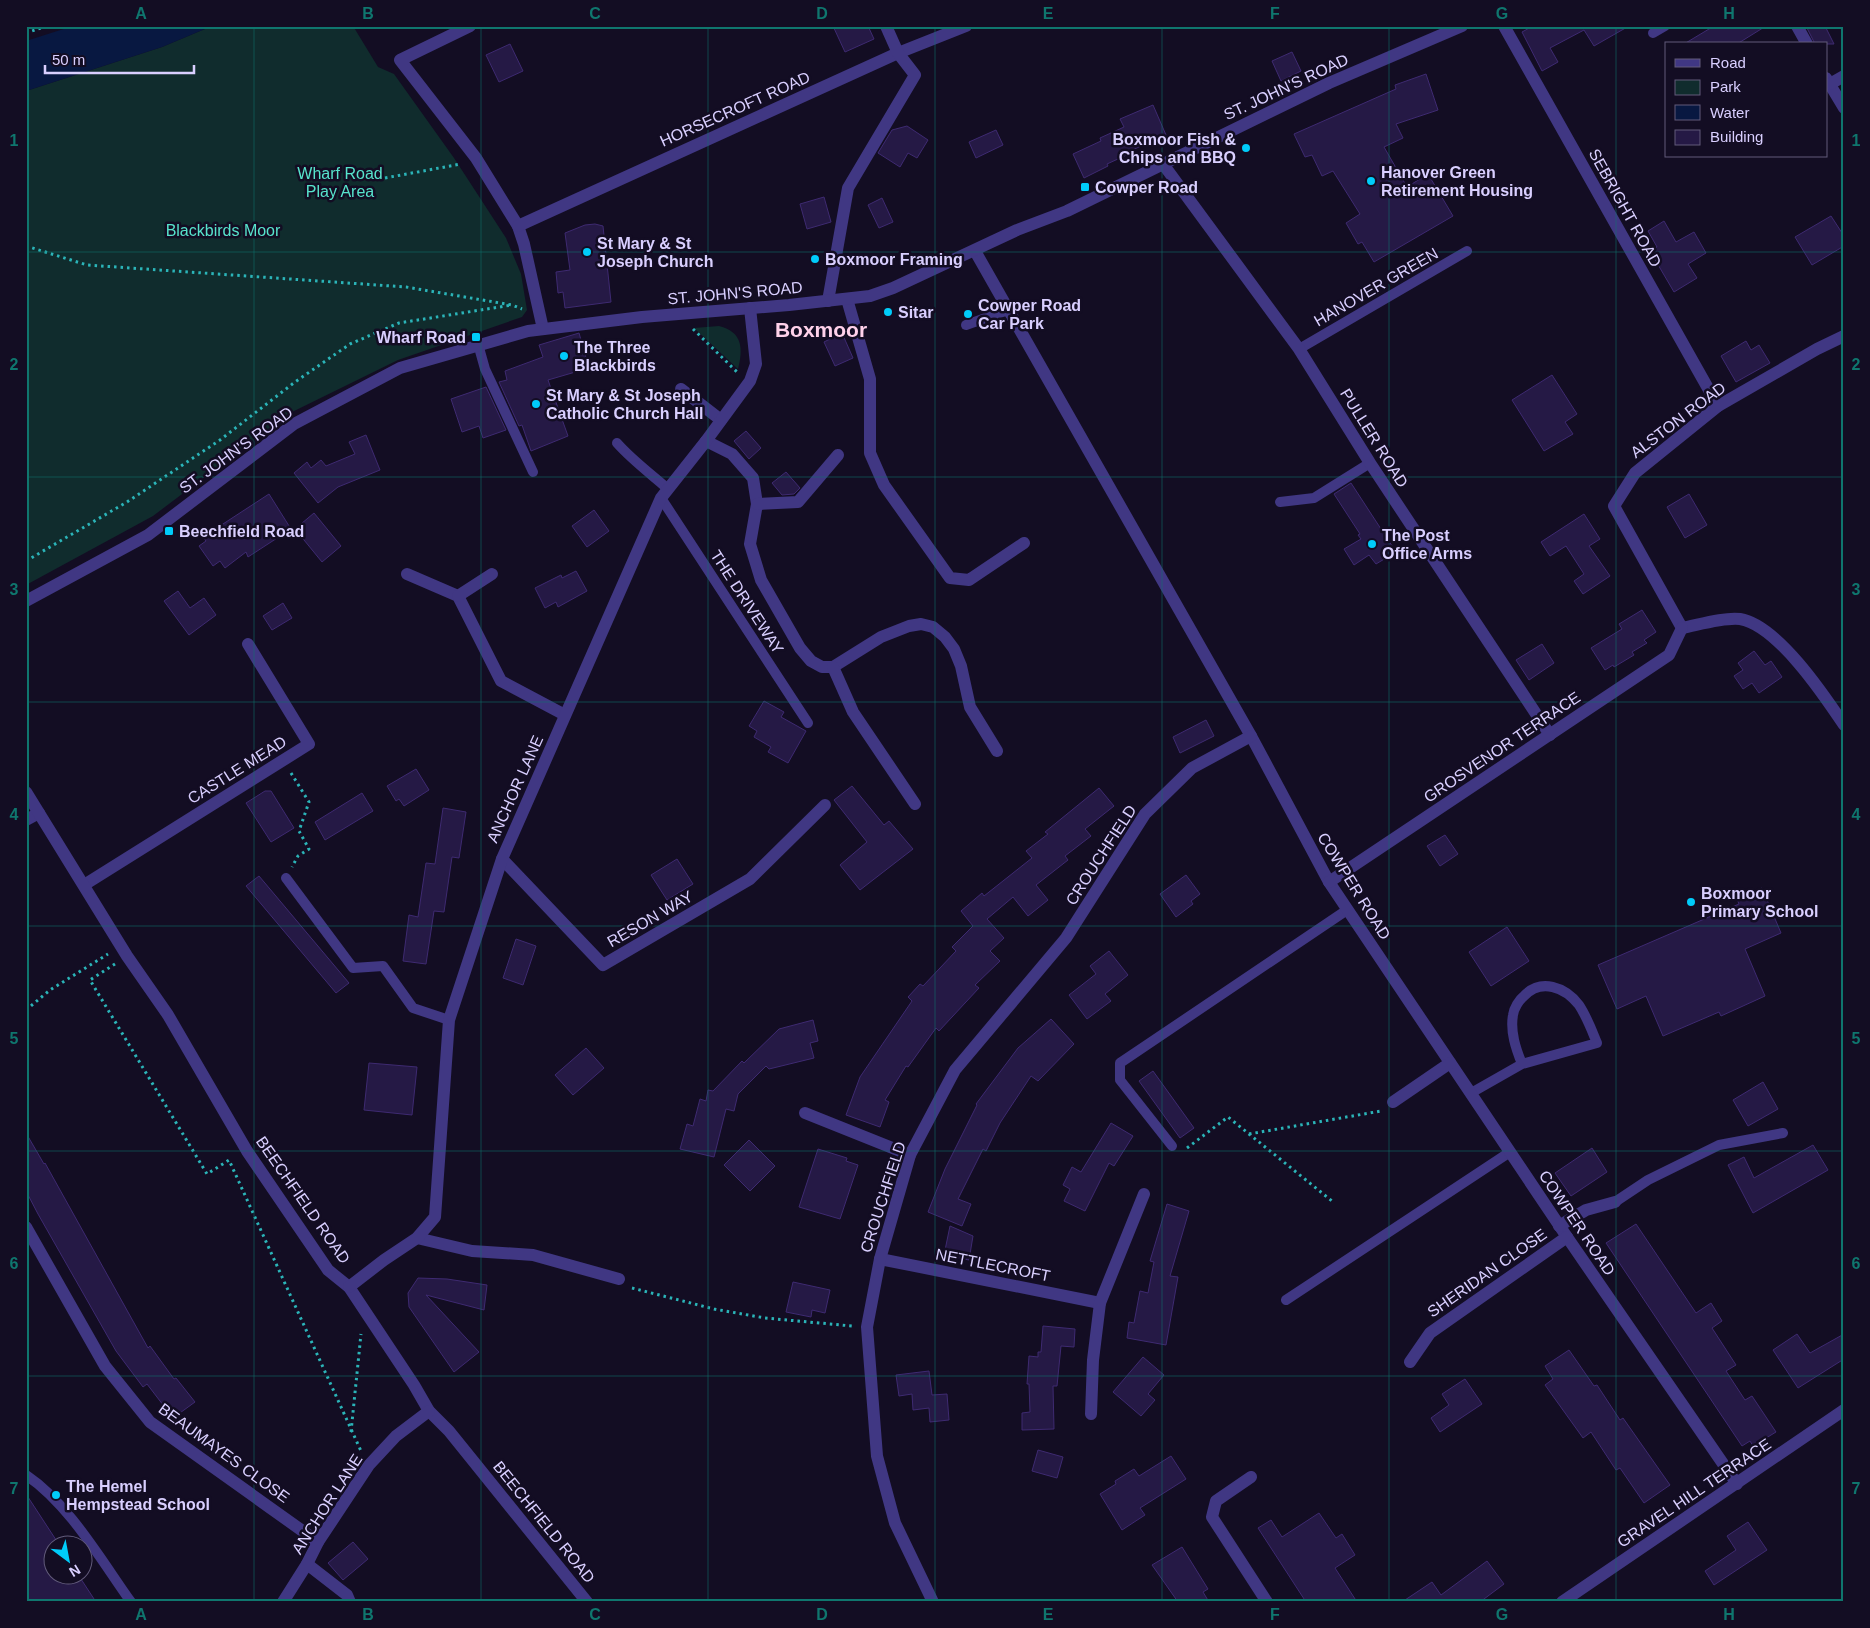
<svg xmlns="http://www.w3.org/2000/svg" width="1870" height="1628" viewBox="0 0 1870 1628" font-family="Helvetica,sans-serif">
<rect width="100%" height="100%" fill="#130d23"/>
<g fill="#102c2d">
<path d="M212,26H353L378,67L394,74L454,158L506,238L521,274L527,310L522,317L398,360L288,414L153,516L26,585V91L162,47Z"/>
<path d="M719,326C743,332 743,349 738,369L694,328Z"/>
</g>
<path fill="#081841" d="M73,26H212L162,47L26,91V41Z"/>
<g fill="#251945" stroke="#3e2a71">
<path d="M833,26H868L874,39L845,52Z"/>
<path d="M1533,26H1629L1594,46L1584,30L1550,48L1558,62L1542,71L1522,32Z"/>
<path d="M1714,26H1766L1737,44H1684Z"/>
<path d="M1806,26H1825L1834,44H1815Z"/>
<path d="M510,44L523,71L499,82L486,55Z"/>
<path d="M1292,52L1301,71L1281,81L1272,61Z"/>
<path d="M1426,74L1438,110L1396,124L1403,138L1384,147L1407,187L1428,174L1453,216L1374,262L1362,242L1358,244L1346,223L1360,214L1333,171L1322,176L1312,155L1305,157L1294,134L1396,89L1395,85Z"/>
<path d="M1153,105L1166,135L1130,151L1131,153L1107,164L1108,166L1084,178L1073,154L1101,141L1100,138L1124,127L1120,119Z"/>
<path d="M907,126L928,140L917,158L908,153L900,167L878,153L892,130Z"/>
<path d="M996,130L1003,145L976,158L969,142Z"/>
<path d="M824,197L831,222L807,229L800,204Z"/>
<path d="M882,198L893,222L879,228L868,205Z"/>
<path d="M1831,216L1844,236V246L1812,265L1795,237Z"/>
<path d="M1664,221L1676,242L1694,232L1706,253L1688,264L1697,278L1674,292L1650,251L1657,247L1648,231Z"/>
<path d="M595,224L603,226L611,302L565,308L563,292L558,293L556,272L570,270L565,233L585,225Z"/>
<path d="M579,333L589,368L548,380L568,436L531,451L522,425L519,426L499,382L507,380L505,371L543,357L539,345Z"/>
<path d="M842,333L853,358L835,366L824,342Z"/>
<path d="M1746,341L1751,350L1759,345L1770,363L1736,382L1721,356Z"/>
<path d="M1552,375L1577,414L1565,422L1573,434L1544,451L1512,400Z"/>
<path d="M486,387L506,430L483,438L479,426L462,432L451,399Z"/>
<path d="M746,431L761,448L749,459L734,441Z"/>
<path d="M366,435L380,470L338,487L318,503L294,473L307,462L311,468L321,460L326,466L355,454L349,442Z"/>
<path d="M786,472L800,488L794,494L782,495L772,483Z"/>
<path d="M1351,483L1396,552L1376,564L1369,555L1354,565L1344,549L1361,539L1358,535L1360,534L1334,494Z"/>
<path d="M269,494L291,529L248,557L246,552L225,568L220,561L213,566L199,546L206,541L203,537Z"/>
<path d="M1689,494L1707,525L1685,538L1667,507Z"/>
<path d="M594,510L609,531L587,547L572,526Z"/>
<path d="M314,513L341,546L322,562L295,529Z"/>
<path d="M1584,514L1600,539L1589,546L1610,576L1583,594L1574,581L1584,574L1566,546L1550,556L1541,542Z"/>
<path d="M576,571L587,591L558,607L556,602L545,608L535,588L561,575L562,578Z"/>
<path d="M178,591L190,608L204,598L216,615L189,635L164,601Z"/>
<path d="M283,603L292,618L272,630L263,616Z"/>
<path d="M1642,610L1656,632L1644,640L1647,643L1632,652L1634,655L1614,667L1613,665L1605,670L1591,648L1622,629L1619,624Z"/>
<path d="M1542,644L1554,663L1529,680L1516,660Z"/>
<path d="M1754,651L1765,665L1771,661L1782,677L1759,693L1752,683L1743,689L1734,676L1743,670L1738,663Z"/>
<path d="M764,701L784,712L781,717L806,731L788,763L768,752L771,747L754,737L757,731L749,726Z"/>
<path d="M1206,720L1214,736L1180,753L1173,737Z"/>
<path d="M416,769L429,790L404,806L399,799L396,801L387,786Z"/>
<path d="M852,786L884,825L889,821L913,849L860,890L840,865L867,842L834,800Z"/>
<path d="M1099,788L1114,806L1085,829L1091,836L1065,856L1068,860L1036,885L1048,900L1028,916L1013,897L987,919L1004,938L990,951L1000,961L975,985L979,988L939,1031L936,1028L908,1067L906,1066L885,1100L889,1102L880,1127L846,1115L860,1077L912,1001L908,997L920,984L923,986L956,951L952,947L973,926L961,911L982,893L984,896L1032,858L1026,851L1048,834L1045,832Z"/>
<path d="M265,791H271L294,828L271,842L246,803Z"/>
<path d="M362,793L373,811L325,840L315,822Z"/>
<path d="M443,808L466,812L459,858L452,857L444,912L434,911L426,964L403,961L409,915L418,917L426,863L435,864Z"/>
<path d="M1445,835L1458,854L1440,866L1427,846Z"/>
<path d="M677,859L693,884L667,900L651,875Z"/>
<path d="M1186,875L1200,894L1191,901L1193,904L1176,917L1160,894Z"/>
<path d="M259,876L349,983L336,993L246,886Z"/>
<path d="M1762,888L1781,933L1745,949L1765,996L1721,1016L1719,1012L1663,1036L1646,996L1617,1009L1598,965L1739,904L1737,899Z"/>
<path d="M1507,927L1529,961L1491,986L1469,952Z"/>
<path d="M516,939L536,946L523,985L503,978Z"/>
<path d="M1109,951L1128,975L1105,994L1111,1001L1087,1019L1069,995L1096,974L1090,966Z"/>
<path d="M1051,1019L1074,1044L1038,1081L1031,1076L1000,1123L986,1151L983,1149L958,1199L971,1204L962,1226L928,1212L945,1169L977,1105L976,1104L1018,1048Z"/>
<path d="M813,1020L818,1041L810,1043L814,1058L769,1069L766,1066L738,1094L734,1111L726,1109L714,1157L680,1149L687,1124L693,1126L700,1099L706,1101L708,1090L713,1091L742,1061L744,1063L779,1029Z"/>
<path d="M586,1048L604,1068L573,1095L555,1075Z"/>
<path d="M369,1063L417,1067L412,1115L364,1110Z"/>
<path d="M1153,1071L1194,1128L1180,1138L1139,1081Z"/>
<path d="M1763,1082L1778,1109L1748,1126L1733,1100Z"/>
<path d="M1111,1123L1133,1136L1114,1166L1109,1163L1085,1211L1064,1201L1070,1189L1063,1185L1072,1167L1081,1172Z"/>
<path d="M26,1133L44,1164L45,1163L148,1348L150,1346L174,1379L176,1378L195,1402L173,1418L147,1384L143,1387L116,1351L38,1214L26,1191Z"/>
<path d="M749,1140L775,1166L750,1191L724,1165Z"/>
<path d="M1813,1145L1828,1170L1753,1213L1728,1165L1744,1157L1754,1178Z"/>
<path d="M1592,1148L1607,1172L1571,1196L1555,1173Z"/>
<path d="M818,1149L847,1158L846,1161L858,1165L840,1219L799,1207Z"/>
<path d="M1167,1204L1189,1211L1170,1276L1178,1277L1166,1345L1127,1338L1129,1322L1134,1323L1140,1291L1148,1293L1154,1262L1150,1261Z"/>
<path d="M1636,1224L1696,1313L1711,1303L1722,1321L1712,1328L1736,1365L1726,1371L1745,1400L1752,1396L1776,1432L1753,1446L1750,1441L1742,1446L1606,1243Z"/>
<path d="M950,1226L973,1236L969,1260L944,1255Z"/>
<path d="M418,1278L447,1279L487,1285L484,1310L426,1295L479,1352L454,1372L409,1307L408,1293Z"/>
<path d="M793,1282L830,1290L825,1313L812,1310L811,1317L786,1312Z"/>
<path d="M1043,1326L1075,1329L1074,1347L1061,1346L1057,1386H1053L1054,1429L1022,1430V1413L1030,1412L1029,1384H1027L1029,1356L1038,1357V1352H1041Z"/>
<path d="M1797,1334L1810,1353L1844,1334V1359L1798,1388L1773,1350Z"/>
<path d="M1569,1350L1594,1386L1597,1385L1620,1420L1623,1418L1670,1485L1644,1503L1620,1468L1616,1470L1591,1432L1583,1438L1545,1385L1553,1379L1545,1366Z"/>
<path d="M1143,1357L1164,1375L1148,1394L1155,1400L1141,1416L1113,1392Z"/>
<path d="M929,1371L932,1395L947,1394L949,1420L930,1422L929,1408L913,1410L912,1394L899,1396L896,1375Z"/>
<path d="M1465,1379L1482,1404L1440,1432L1431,1418L1449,1405L1442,1394Z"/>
<path d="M1038,1450L1063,1457L1057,1478L1032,1471Z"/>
<path d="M1171,1456L1186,1479L1140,1508L1145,1515L1122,1530L1100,1494L1116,1484L1115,1481L1134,1469L1139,1476Z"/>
<path d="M26,1494L60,1546H52V1576H79L96,1602H26Z"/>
<path d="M1319,1513L1336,1538L1342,1534L1355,1555L1335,1568L1357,1602H1306L1258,1528L1271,1520L1282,1537Z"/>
<path d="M1748,1522L1767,1550L1714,1585L1705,1571L1736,1550L1727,1536Z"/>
<path d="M353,1542L368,1559L343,1580L328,1563Z"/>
<path d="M1182,1547L1208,1589L1203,1592L1209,1602H1178L1152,1565Z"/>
<path d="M1487,1561L1504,1584L1480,1602H1402L1432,1582L1441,1595Z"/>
</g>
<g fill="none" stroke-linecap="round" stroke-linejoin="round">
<g stroke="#2bb4b8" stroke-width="3" stroke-dasharray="2.5 4" stroke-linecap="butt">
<path d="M26,33L47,26"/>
<path d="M385,178L461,164"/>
<path d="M26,246L87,265L406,287L512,305L522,309"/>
<path d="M693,329L737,372"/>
<path d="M26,561L127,502L220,440L295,382L350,344L399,323L512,305"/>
<path d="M291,773L309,802L299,831L309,849L298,856L292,867"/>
<path d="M115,964L90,980L207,1174L229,1160L361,1451"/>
<path d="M26,1010L50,990L108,954"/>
<path d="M1249,1134L1381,1111"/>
<path d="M1187,1148L1228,1117L1332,1201"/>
<path d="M632,1288L714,1309L765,1318L852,1326"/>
<path d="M351,1432L361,1334"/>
</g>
<g stroke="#403783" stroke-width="10">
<path d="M1653,33L1665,26"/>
<path d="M966,325L1008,310"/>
<path d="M478,344L485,369L533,472"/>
<path d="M1299,349L1467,251"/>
<path d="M617,443C632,460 651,474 668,489"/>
<path d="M661,498L808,723"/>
<path d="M1280,502L1314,498L1370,463"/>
<path d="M286,878L353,968L383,966L413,1008L449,1020"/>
<path d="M1471,1093L1522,1064L1597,1043C1592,1031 1587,1017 1579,1005C1565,987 1541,978 1524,996C1519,1000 1514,1008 1513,1015C1510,1032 1516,1049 1522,1064"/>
<path d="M1172,1146L1120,1080V1063L1347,910"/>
<path d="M1615,1202L1648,1180L1719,1145L1783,1133"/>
<path d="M1286,1300L1510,1152"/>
<path d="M26,1475C69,1504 101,1560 131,1602"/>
</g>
<g stroke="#403783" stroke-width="12">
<path d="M470,26L400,60L476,158L518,226L524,244L543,329"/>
<path d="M1504,26L1718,406"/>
<path d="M1797,26L1807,44"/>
<path d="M1826,78L1844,108"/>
<path d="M1830,84L1844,76"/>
<path d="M1163,164L1299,349L1370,463L1550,735"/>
<path d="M518,226L898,53L966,26"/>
<path d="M975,251L1251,736L1329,882L1567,1237L1737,1484"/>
<path d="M847,299L870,379V453L884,485L950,578L969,580L1024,543"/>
<path d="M828,301L848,188L915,75L898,53L886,26"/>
<path d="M681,389L721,420"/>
<path d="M706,441L732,454L753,478L757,504L750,544L761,580L800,648L811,661L822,667H833L881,637L909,626L921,624L933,627L945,637L954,649L961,666L970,707L997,751"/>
<path d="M757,504L798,502L838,455"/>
<path d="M407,574L458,596L501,681L565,715"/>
<path d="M458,596L492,574"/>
<path d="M1682,628L1614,506L1635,473L1718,406L1817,349L1844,336"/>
<path d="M1682,628C1698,625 1724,617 1740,619C1777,625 1824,695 1844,725"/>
<path d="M833,667L853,712L915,804"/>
<path d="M26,820L39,813"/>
<path d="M502,859L603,965L750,879L825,805"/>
<path d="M1329,882L1669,655L1682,628"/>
<path d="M84,885L309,744L248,644"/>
<path d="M1393,1102L1450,1063"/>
<path d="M805,1113L910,1155"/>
<path d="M1559,1226L1586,1210L1615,1202"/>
<path d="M26,1227L105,1366L150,1422L318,1542"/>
<path d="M417,1238L472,1251L533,1255L619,1279"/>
<path d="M880,1259L1100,1303"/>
<path d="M1410,1362L1430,1333L1567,1237"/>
<path d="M1091,1414L1093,1360L1100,1303L1144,1194"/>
<path d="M1251,1477L1216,1501L1212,1517L1267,1602"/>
<path d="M307,1564L347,1595L350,1602"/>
<path d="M933,1602L895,1523L877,1456L867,1327L880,1259L910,1155L955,1070L1066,938L1145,814L1192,768L1251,736"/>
<path d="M1562,1602L1844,1410"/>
</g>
<g stroke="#403783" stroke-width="12">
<path d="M26,601L148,535L294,424L400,368L528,331L642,317L789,305L870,296L893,288L1017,230L1067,211L1329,83L1462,26"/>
<path d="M26,792L127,956L168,1015L247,1151L328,1270L349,1287L414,1385L429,1411L449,1431L587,1602"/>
<path d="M349,1287L384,1260L417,1238L435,1217L449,1020L502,859L661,498L706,441L750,381L756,364L750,308"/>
<path d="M283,1602L307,1564L318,1542L369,1465L396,1436L429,1411"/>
</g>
</g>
<path fill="none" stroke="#0f766e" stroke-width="1" stroke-opacity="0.55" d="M254,26V1602M481,26V1602M708,26V1602M935,26V1602M1162,26V1602M1389,26V1602M1616,26V1602M26,252H1844M26,477H1844M26,702H1844M26,926H1844M26,1151H1844M26,1376H1844"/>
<g fill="#00ccfa" stroke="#130d23" stroke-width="2">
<circle cx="1246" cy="148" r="5"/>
<circle cx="1371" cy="181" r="5"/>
<rect x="1080" y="182" width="10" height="10" rx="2.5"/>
<circle cx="587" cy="252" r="5"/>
<circle cx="815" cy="259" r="5"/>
<circle cx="888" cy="312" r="5"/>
<circle cx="968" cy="314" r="5"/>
<rect x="471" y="332" width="10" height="10" rx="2.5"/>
<circle cx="564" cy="356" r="5"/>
<circle cx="536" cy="404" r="5"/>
<rect x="164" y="526" width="10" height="10" rx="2.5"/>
<circle cx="1372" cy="544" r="5"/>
<circle cx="1691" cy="902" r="5"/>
<circle cx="56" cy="1495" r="5"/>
</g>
<g text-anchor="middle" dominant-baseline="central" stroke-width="5" stroke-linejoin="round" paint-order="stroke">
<g font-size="16" fill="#d9cfff" stroke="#130d23">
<text transform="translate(1286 87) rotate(-25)">ST. JOHN'S ROAD</text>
<text transform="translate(735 109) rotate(-24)">HORSECROFT ROAD</text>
<text transform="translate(1625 208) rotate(61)">SEBRIGHT ROAD</text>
<text transform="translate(1376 287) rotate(-30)">HANOVER GREEN</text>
<text transform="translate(735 293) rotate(-5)">ST. JOHN'S ROAD</text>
<text transform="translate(1678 420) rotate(-37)">ALSTON ROAD</text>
<text transform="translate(1374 438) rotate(58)">PULLER ROAD</text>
<text transform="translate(236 450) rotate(-36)">ST. JOHN'S ROAD</text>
<text transform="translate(747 602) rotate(57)">THE DRIVEWAY</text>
<text transform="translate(1502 747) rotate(-34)">GROSVENOR TERRACE</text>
<text transform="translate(237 770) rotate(-32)">CASTLE MEAD</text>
<text transform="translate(515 789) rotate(-66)">ANCHOR LANE</text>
<text transform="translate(1101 855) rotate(-57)">CROUCHFIELD</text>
<text transform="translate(1354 886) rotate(58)">COWPER ROAD</text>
<text transform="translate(650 919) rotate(-30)">RESON WAY</text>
<text transform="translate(883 1197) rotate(-72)">CROUCHFIELD</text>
<text transform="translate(303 1200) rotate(55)">BEECHFIELD ROAD</text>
<text transform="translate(1577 1223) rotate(56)">COWPER ROAD</text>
<text transform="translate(993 1265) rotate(11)">NETTLECROFT</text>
<text transform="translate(1487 1273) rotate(-35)">SHERIDAN CLOSE</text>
<text transform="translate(224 1453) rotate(36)">BEAUMAYES CLOSE</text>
<text transform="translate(1694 1493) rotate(-34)">GRAVEL HILL TERRACE</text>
<text transform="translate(327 1504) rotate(-57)">ANCHOR LANE</text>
<text transform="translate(544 1522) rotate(51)">BEECHFIELD ROAD</text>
</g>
<g font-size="16" font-weight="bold" fill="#d9cfff" stroke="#130d23" text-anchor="start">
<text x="1236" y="139" text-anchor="end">Boxmoor Fish &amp;<tspan x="1236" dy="18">Chips and BBQ</tspan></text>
<text x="1381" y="172">Hanover Green<tspan x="1381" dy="18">Retirement Housing</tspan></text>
<text x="1095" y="187">Cowper Road</text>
<text x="597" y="243">St Mary &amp; St<tspan x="597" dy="18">Joseph Church</tspan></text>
<text x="825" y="259">Boxmoor Framing</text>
<text x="978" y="305">Cowper Road<tspan x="978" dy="18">Car Park</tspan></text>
<text x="898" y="312">Sitar</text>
<text x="466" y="337" text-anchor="end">Wharf Road</text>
<text x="574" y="347">The Three<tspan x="574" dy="18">Blackbirds</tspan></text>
<text x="546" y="395">St Mary &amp; St Joseph<tspan x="546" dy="18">Catholic Church Hall</tspan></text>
<text x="179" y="531">Beechfield Road</text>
<text x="1382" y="535">The Post<tspan x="1382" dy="18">Office Arms</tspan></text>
<text x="1701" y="893">Boxmoor<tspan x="1701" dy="18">Primary School</tspan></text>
<text x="66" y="1486">The Hemel<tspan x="66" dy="18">Hempstead School</tspan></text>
</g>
<g font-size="16" fill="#57e3cc" stroke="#130d23">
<text x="340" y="173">Wharf Road<tspan x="340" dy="18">Play Area</tspan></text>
<text x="223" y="230">Blackbirds Moor</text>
</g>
<g font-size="21" font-weight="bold" fill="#ffd1ea" stroke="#130d23">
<text x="821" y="329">Boxmoor</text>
</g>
</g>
<rect width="1870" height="1628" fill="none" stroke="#130d23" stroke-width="55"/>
<rect x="1665" y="42" width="162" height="115" fill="#130d23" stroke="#625b7b"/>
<rect x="1675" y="59" width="25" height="8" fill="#403783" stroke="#625b7b"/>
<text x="1710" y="68" font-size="15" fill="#d9cfff">Road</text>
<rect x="1675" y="80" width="25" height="15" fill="#102c2d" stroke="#625b7b"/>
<text x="1710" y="92" font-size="15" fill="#d9cfff">Park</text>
<rect x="1675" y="105" width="25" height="15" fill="#081841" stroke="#625b7b"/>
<text x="1710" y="118" font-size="15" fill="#d9cfff">Water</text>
<rect x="1675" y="130" width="25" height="15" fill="#251945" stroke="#625b7b"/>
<text x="1710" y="142" font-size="15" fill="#d9cfff">Building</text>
<g transform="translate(68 1560) rotate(148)"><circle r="24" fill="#130d23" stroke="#625b7b"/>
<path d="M0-4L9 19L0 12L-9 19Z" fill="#00ccfa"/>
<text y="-8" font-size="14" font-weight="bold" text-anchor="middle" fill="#d9cfff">N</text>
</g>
<path d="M45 65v8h149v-8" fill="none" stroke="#d9cfff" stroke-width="2.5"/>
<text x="52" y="65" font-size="15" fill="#d9cfff" stroke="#130d23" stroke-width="4" paint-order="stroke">50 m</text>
<rect x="28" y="28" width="1814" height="1572" fill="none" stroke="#0f766e" stroke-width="2"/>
<g font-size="16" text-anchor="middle" font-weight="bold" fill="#0f766e">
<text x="141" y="19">A</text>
<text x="368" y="19">B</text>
<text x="595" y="19">C</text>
<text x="822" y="19">D</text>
<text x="1048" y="19">E</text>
<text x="1275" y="19">F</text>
<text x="1502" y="19">G</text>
<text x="1729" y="19">H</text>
<text x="14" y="146">1</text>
<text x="1856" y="146">1</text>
<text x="14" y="370">2</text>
<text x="1856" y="370">2</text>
<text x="14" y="595">3</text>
<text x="1856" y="595">3</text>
<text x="14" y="820">4</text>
<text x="1856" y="820">4</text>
<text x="14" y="1044">5</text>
<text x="1856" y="1044">5</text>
<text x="14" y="1269">6</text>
<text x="1856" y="1269">6</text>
<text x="14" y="1494">7</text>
<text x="1856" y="1494">7</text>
<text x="141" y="1620">A</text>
<text x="368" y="1620">B</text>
<text x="595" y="1620">C</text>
<text x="822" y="1620">D</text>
<text x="1048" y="1620">E</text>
<text x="1275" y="1620">F</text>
<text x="1502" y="1620">G</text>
<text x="1729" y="1620">H</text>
</g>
</svg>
